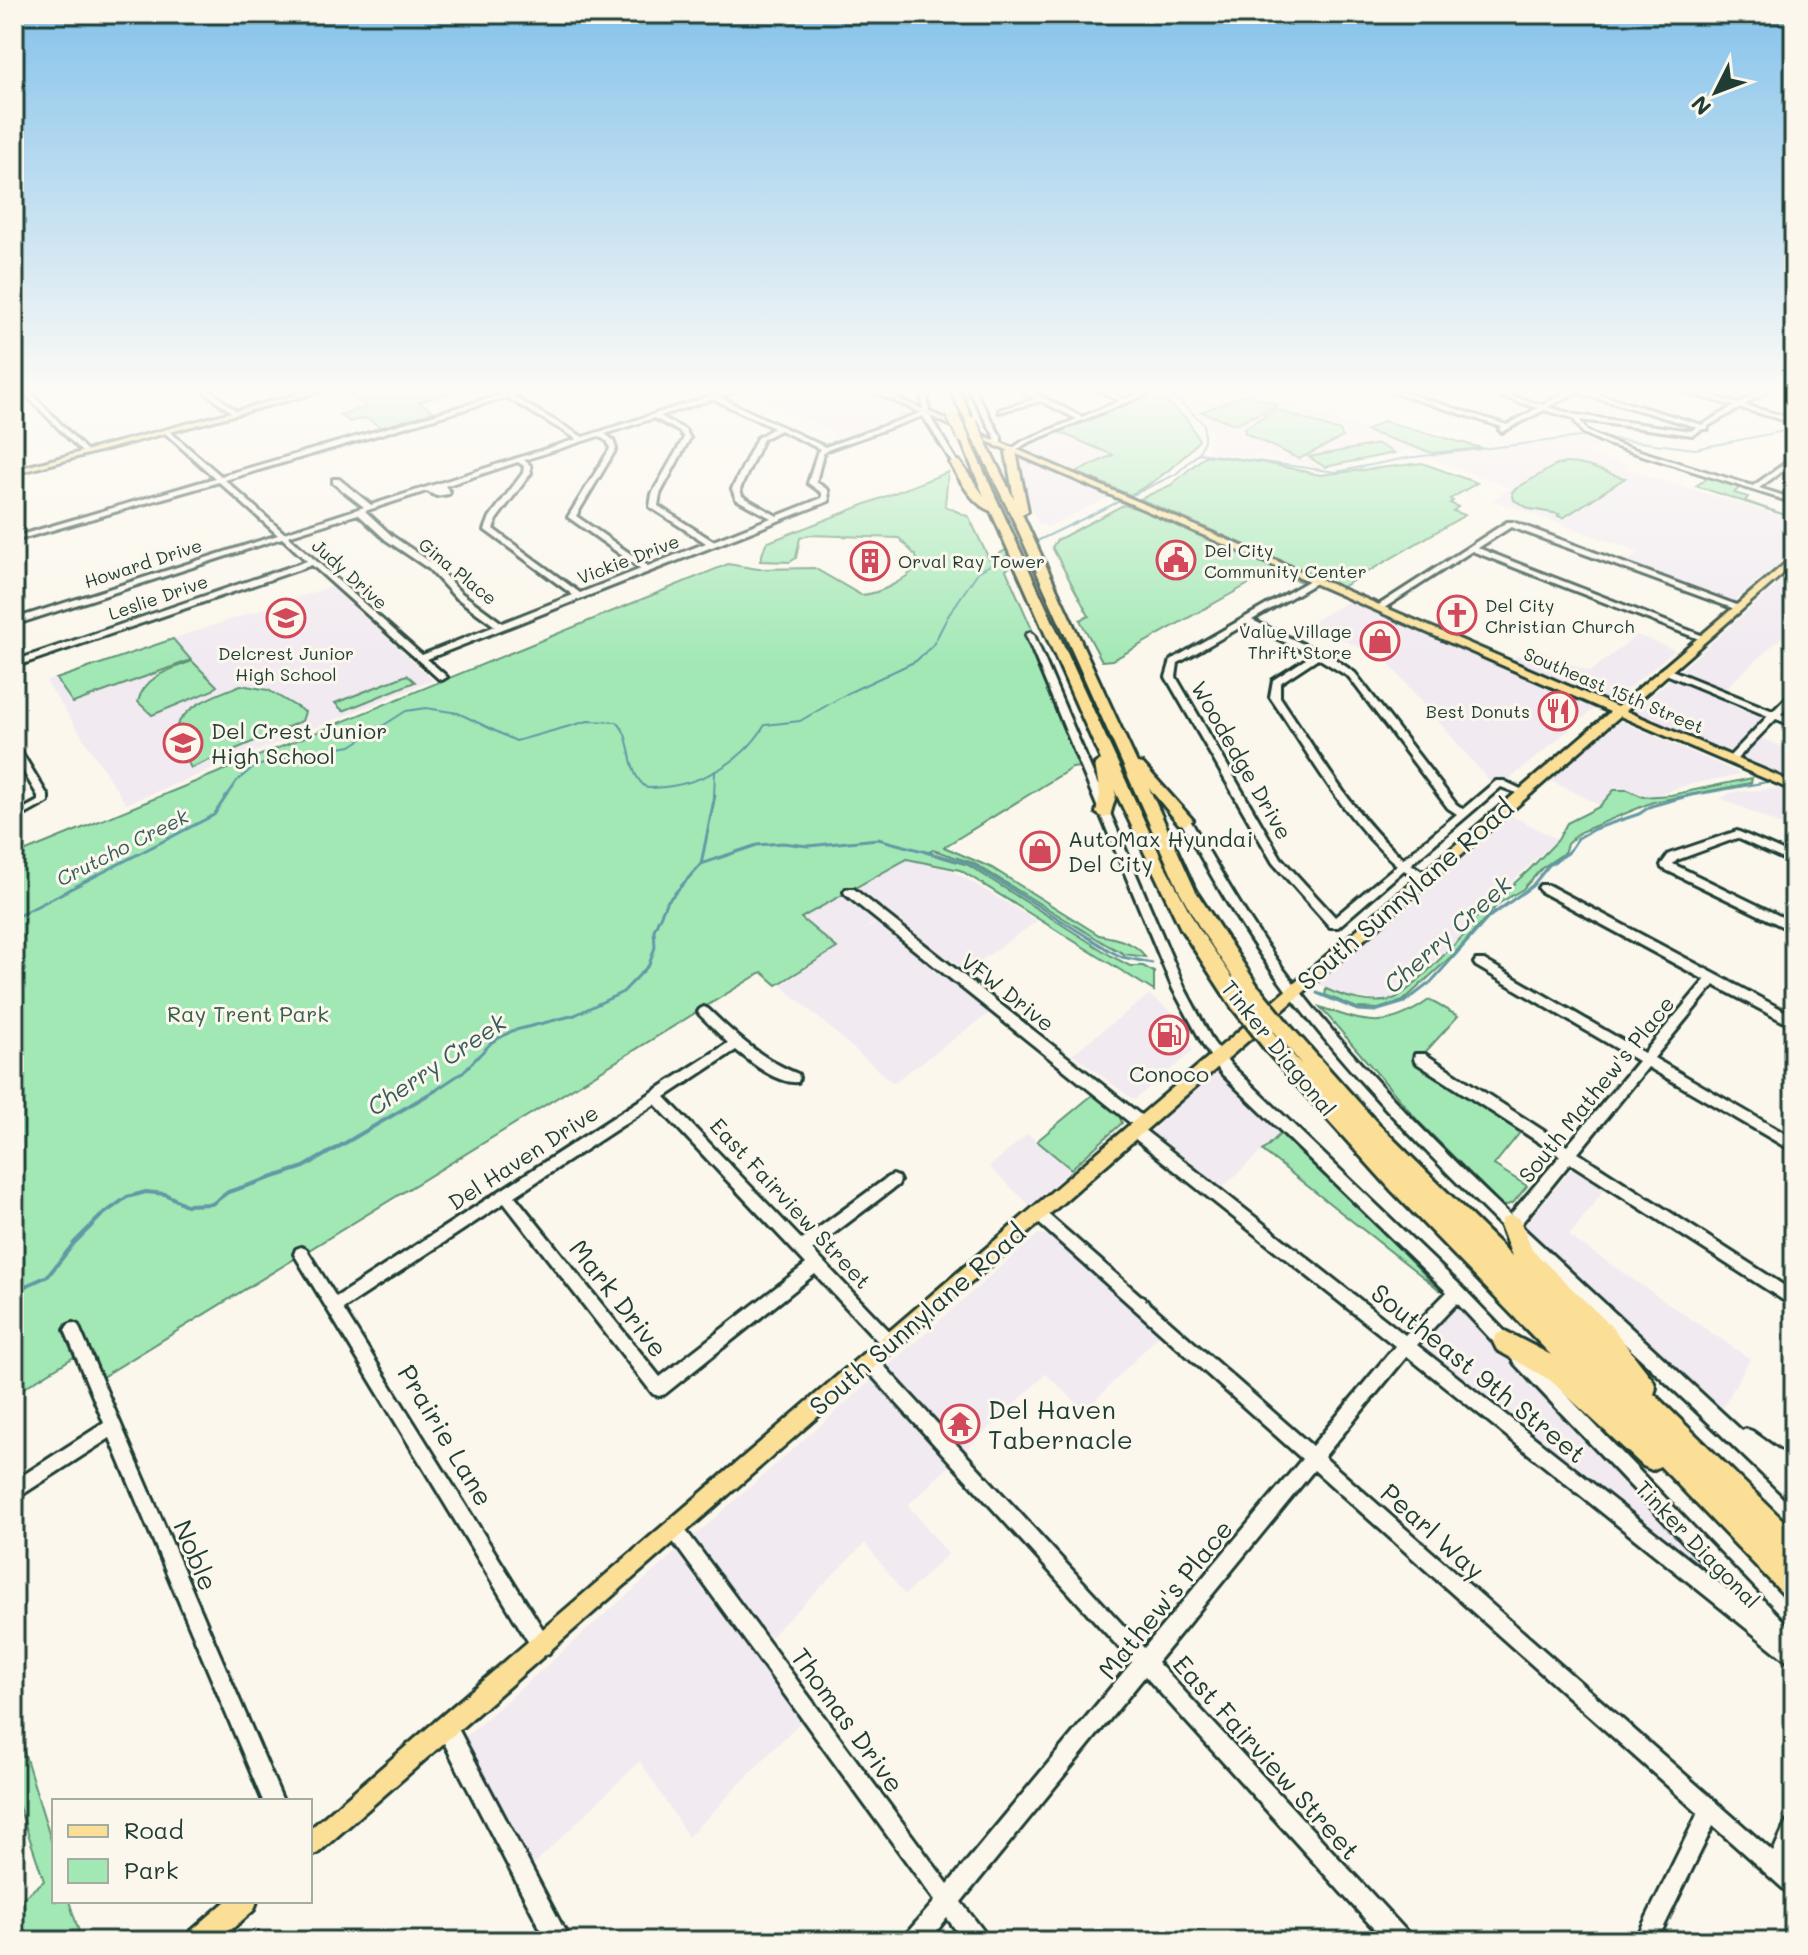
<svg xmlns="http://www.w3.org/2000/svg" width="1808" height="1955" viewBox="0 0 1808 1955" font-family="Mali,sans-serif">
<rect width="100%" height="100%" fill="#fbf7ec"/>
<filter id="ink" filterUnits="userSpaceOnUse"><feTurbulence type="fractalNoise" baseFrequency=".0125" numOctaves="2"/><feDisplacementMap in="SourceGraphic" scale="16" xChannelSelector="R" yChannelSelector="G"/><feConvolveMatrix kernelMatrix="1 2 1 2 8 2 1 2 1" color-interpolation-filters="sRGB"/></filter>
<g filter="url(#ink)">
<g fill="#f1eaf1">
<path d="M858,389L916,414L848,439L742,390Z"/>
<path d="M1169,389H1244L1433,453L1427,454L1430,457L1586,437L1601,444L1587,453L1625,465L1622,468L1794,520V551L1734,601H1730L1624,564L1640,552L1492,500L1511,488L1406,449L1394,455L1324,469L1260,456L1208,453L1214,434L1192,404Z"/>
<path d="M1058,432L1113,455L1075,471L1026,449L1032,443Z"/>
<path d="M1025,460L1110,497L1047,527L1039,524L1027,498L1016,464Z"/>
<path d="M1794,570V626L1718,695L1769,716L1752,734L1794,752V775L1782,776L1632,713Z"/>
<path d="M332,586L433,680L126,804L46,681Z"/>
<path d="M1354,598L1595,708L1499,788L1492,784L1386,660L1309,624Z"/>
<path d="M1637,635L1675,650L1611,702L1511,661L1530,647L1590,672Z"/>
<path d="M1619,722H1623L1741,774L1686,785L1654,796L1643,797L1628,790H1614L1600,805L1549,780Z"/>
<path d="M1782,788L1794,794V831L1721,798L1733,792Z"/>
<path d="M1510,815L1557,839L1470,921L1473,924L1463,936L1393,998L1378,1000L1343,996L1318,984Z"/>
<path d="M907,859L953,871L1037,921L966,971L887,913L859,933L876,923L991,1012L893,1083L781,985L837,948L801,918Z"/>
<path d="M1149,995L1177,1016L1193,1051L1134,1100L1072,1054Z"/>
<path d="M1216,1075L1225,1079L1282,1132L1210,1199L1141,1142L1188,1095L1209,1077Z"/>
<path d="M1028,1134L1071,1169L1031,1206L989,1167Z"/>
<path d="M1574,1166L1606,1187L1569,1236L1750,1359L1722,1409L1524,1226Z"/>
<path d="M1038,1234L1049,1235L1162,1332L1085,1411L1046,1374L908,1505L948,1554L905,1595L865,1543L753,1654L801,1721L688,1837L640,1761L533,1865L463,1739Z"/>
<path d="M1454,1308L1461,1310L1748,1606L1418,1350L1434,1325Z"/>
</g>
<g fill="#a2e8b5" stroke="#609274" stroke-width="2">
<path d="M342,389H446L452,393L419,402L442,417L388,432L366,418L350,422L339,415L367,407Z"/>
<path d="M1156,393L1187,419L1199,440C1179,464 1158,481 1130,495L1076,472L1113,455L1059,432Z"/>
<path d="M1246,394L1279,405L1235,424L1201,412Z"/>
<path d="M1275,409L1340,431L1343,437L1299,459L1245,433V428Z"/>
<path d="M1383,421L1482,448L1433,453L1366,431Z"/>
<path d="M1378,444L1394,453L1325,467L1309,457Z"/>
<path d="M1206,455L1266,463L1320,475L1422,463L1477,483L1450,499L1453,501L1450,503L1458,507L1453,511L1465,515L1342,587L1140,499L1171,485Z"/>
<path d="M1566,463C1589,463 1606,474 1625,478L1563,518L1558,516L1559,514L1530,509L1514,500L1512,492L1517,488L1556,465Z"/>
<path d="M948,472L945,506L969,517L989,559L1006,550L1012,565L1006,570L1059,691L1049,692L1080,767L1072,768L944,847L992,868L1099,935C1115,938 1138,943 1145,957L1124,954L1107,945L973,863L933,850L927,853L968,865L1113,957L1130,966H1143L1154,972V991L960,870L907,859L801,918L837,948L777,985L762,972L102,1377L87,1349L14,1394V856L728,564L758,569L814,568L861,595C880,594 906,580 918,565L916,556L899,538L809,535L800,538L796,558L790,562L760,561L766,543Z"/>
<path d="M1709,477L1741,486L1734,493L1748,497L1745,501L1794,518L1696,486Z"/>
<path d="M1123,505L1143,510L1277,568L1304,583L1272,571L1113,660L1102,661L1080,620L1089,616L1052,547L1057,540Z"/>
<path d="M173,639L191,660L73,703L56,679Z"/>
<path d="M192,661L217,686L213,690L152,715L138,702C144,676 170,670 192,661Z"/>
<path d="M407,675L415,682L343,711L335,703Z"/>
<path d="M241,685L268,690L305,712L302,721L191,768L173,735C181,706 215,695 241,685Z"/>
<path d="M1752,778L1751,783L1653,802L1580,832L1567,844L1564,853L1542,868L1523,889L1498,904L1456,952L1403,1001L1378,1009L1357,1008L1325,995L1326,989C1343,997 1374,1006 1393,999C1408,994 1449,949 1463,936L1473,924L1471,922L1529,870L1558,840L1567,823L1599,807L1614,790H1628L1643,797L1671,795Z"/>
<path d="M1429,1000L1458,1016L1420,1058L1522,1130L1494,1165L1527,1186L1513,1203L1504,1206L1500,1203L1419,1122L1320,1007C1367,1024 1387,1030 1429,1000Z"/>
<path d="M1096,1092L1116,1108L1122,1123L1071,1169L1037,1141Z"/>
<path d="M1282,1132L1285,1134L1441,1291L1263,1151Z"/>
<path d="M14,1719L54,1850V1901H69L82,1941H14V1905L44,1881L14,1792Z"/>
</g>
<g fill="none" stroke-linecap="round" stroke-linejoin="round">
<g stroke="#6299a5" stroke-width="2">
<path d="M1598,437L1695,449L1794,429"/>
<path d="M1198,453L1336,472L1406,458L1588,436"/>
<path d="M1033,543L1176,474L1199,453L1204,440V424L1178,400L1157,389"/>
<path d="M226,797L237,781L251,769L273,760L351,746L406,711L426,708L458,713L516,741L588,721L617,722C635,740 624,771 647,788C694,788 740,766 765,725L800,721L850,692L916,661L933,645L948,616L978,572L1011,553"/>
<path d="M714,797L715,771"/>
<path d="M1683,797L1767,782"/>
</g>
<g stroke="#6299a5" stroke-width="3">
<path d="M701,864L715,795"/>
<path d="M14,918L214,815L227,795"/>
<path d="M1317,993L1358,1010L1375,1011L1405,1002L1431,982L1489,917L1532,886L1549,865L1568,853L1578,838L1594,829L1639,814L1651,806L1691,795"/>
<path d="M433,1092L463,1072L492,1042L512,1031L575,1015L623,992L649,965L655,947L654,930L666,903L701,864L757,845L783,843L808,846L878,839L971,864L1110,951L1122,957L1152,963"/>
</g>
<path stroke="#6299a5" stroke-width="4" d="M14,1291L48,1276L74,1243L101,1216L127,1197L146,1192L165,1194L186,1205L212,1204L228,1192L304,1167L436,1090"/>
<defs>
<g id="minor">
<path d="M20,389H27L88,452V454H84Z"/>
<path d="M201,389H208L239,413L234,414Z"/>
<path d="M493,389H501L507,393L521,389H531L512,396L583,437L732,389H741L719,397L825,447L923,412L921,389H927L929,415L958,463L953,464L923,416L827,450L823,454L816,482L828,490L829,501L427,659L445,675L447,677L442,680L439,679L312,565L14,667V661L307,561L282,538L14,625V619L278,535L219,482L14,541V537L215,478L164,432V430H168L221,476L501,395ZM506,397L577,439L371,505L339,479H333V483L364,507L284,533L225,480ZM713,399L774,428L757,438L732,489L736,499L771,518L713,541L658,506L660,494L690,438L685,430L660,416ZM654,418L680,432L684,438L652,494L650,507L706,543L648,566L576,516L616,449L613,440L605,434ZM780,430L820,449L817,453L808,483L822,493V498L777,516L742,496L740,489L763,439ZM599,436L608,442L610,449L568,517L641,569L580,593L493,529L498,517L531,473L530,465L524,460ZM518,462L524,466L523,473L490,517L485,530L573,595L502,623L460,592L435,565L392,536L365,511L427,491L436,496L449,494L450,492L445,486ZM358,514L386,540L429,569L454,596L495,626L422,655L288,536Z"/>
<path d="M968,389H974L1001,437V447L996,446L995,437Z"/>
<path d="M1018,389H1026L1082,417L1120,401L1095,389H1103L1126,399L1150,389H1159L1027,443L1011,454L1009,453V451L1023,441L1077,419L1041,401L999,412V410L1036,399Z"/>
<path d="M1383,389H1393L1507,425L1538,408L1477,389H1487L1542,405L1570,389H1580L1702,425L1734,406L1675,389H1685L1738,404L1763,389H1771L1744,405L1794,419V423L1740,408L1708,426V429H1703L1692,435L1580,420L1587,431L1611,442L1753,486L1794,457V462L1759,488L1794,499V503L1607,444L1583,433L1573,418L1544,410L1502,432L1499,430L1502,427ZM1576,392L1697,427L1691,431L1576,415L1548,407Z"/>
<path d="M1507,522H1513L1742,607L1735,609L1511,527L1478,548L1706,637L1699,639L1472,551L1381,610L1374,608Z"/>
<path d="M1312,579L1319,581L1252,620L1335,659L1355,673L1456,804L1463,809L1496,781H1504L1527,792L1522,795L1501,787L1411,864L1428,875L1430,878L1428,881H1420L1404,870L1338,927H1330L1273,863L1166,677L1171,660ZM1246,624L1312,655L1273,680L1270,697C1310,755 1343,818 1397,865L1335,917L1281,858L1176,677L1178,663ZM1318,658L1349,677L1448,808L1457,814L1403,859C1351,813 1319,754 1280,697V683Z"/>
<path d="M1030,632L1034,635L1185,989L1213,1042L1231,1065L1462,1287L1513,1340L1515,1345L1513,1350L1507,1352L1501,1350L1457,1303L1417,1345L1733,1594L1514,1363L1512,1358L1514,1353L1520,1350L1526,1353L1794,1632V1663L1787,1661L1407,1356L1324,1457L1773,1852L1787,1821L1794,1818V1852L1788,1866L1794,1871V1895L1787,1892L1713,1826L1657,1941H1635L1698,1813L1314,1470L1157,1662L1408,1933L1411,1941H1385L1145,1676L961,1902L985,1933L988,1941H964L947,1918L929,1941H904L907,1933L935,1901L669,1536L666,1530L669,1524L675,1521L681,1524L948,1884L1132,1662L863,1366L861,1361L863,1356L869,1353L875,1356L1144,1648L1302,1459L1033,1218L1031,1214L1033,1210L1038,1208L1043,1210L1312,1446L1395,1346L1129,1134L1127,1130L1129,1126L1133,1125L846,895L844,892L846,889H854L1147,1120L1149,1124L1147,1128L1143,1129L1405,1335L1447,1292L1221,1073L1205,1048L1173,989L1026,635Z"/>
<path d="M1664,667L1773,711L1791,693L1794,692V700L1781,714L1794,720V726L1776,719L1735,761H1729V757L1768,716L1661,672L1660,670Z"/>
<path d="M14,745L19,748L48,796V802L14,821V814L38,801V796L14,756Z"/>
<path d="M1185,817L1190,820C1220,871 1249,922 1284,970C1350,1059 1430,1139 1510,1215L1560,1156L1415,1062L1414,1058L1415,1054H1425L1567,1146L1638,1061L1476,966L1474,963L1476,960H1484L1644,1053L1705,980L1540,891L1538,888L1540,885H1548L1794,1016V1027L1714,985L1654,1058L1794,1139V1152L1648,1067L1578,1153L1794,1292V1307L1570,1163L1520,1225L1742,1431L1746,1429L1752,1431L1794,1461V1479L1791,1478L1794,1481V1502L1788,1499C1694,1407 1597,1319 1502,1227C1422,1148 1341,1067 1275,975C1239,926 1210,873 1180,820Z"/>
<path d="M1737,831L1794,856V864L1737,838L1677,860L1673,864L1794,923V932L1662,868L1661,865L1669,854Z"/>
<path d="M704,1007L708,1009C735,1035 762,1060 798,1074L799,1078L798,1082C777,1084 752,1063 736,1050L665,1097L802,1240L888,1177L893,1175L898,1177L900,1181L898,1185L812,1250L896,1338L898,1343L896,1348L890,1350L884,1348L815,1274L665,1394L659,1396L653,1394L504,1203L343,1309L549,1639L551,1646L549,1653L542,1655L535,1653L294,1254L296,1249L301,1247L306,1249L336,1297L728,1043L700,1015L698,1012L700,1009ZM655,1104L806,1264L660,1377L515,1196Z"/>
<path d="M73,1323L78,1325L283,1801H263L110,1438L14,1500V1481L104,1423L65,1330L68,1325Z"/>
<path d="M447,1718L454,1721L570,1941H547L440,1735L437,1728L440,1721Z"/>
</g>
<g id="major">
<path d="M318,389H330L14,474V470Z"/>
<path d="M867,389H878L899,396V399L1617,707L1794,556V564L1626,711L1794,783V791L1620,716L318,1853L310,1857V1829L1610,712Z"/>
<path d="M226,1901H257L254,1910L218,1941H186L190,1932Z"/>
</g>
<g id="highway">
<path d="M949,389H959L974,424H968Z"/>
<path d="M959,435L968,437L1164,864L1197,926L1247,999L1249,1004L1247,1009H1233L1181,929L1114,789L1116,795L1110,816L1104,818L1096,813L1100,795L1095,764L1101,760L991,511C972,504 960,480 950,463L959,461L984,496Z"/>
<path d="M981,440L986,443L1014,499L1006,452L1011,449L1016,452L1028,511L1022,514L1137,763L1143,764L1193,820L1185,825L1179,824L1149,788L1195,890L1259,988L1262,993L1259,998H1247L1200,928L1179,890L1015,523L976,443Z"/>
<path d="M1287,1028L1294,1030L1379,1125L1512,1256L1500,1225L1503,1218L1511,1215L1519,1218L1532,1250L1611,1326L1653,1380L1656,1388L1654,1394L1794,1531V1563L1789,1561L1794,1566V1599L1784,1595L1660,1466L1652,1470L1643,1466L1550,1380L1497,1350L1493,1342L1497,1334L1505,1331L1551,1355L1392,1191L1267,1052L1264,1047L1267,1042H1281L1302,1065L1278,1035L1280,1030Z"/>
</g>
</defs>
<use href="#minor" stroke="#1f3d34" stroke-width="6"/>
<use href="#major" stroke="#1f3d34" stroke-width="6"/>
<use href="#highway" stroke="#1f3d34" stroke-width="6"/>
<use href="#minor" fill="#fbf7ec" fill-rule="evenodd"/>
<use href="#major" fill="#fbdf96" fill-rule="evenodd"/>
<use href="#highway" fill="#fbdf96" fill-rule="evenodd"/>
<defs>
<g id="highway-bridge-far1">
<path d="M953,417L963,437"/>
<path d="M971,422L981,443"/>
</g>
<g id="highway-bridge">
<path d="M1253,993L1287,1035"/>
<path d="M1240,1004L1274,1047"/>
</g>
</defs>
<use href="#highway-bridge-far1" stroke="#1f3d34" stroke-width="15" stroke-linecap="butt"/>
<use href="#highway-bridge" stroke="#1f3d34" stroke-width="23" stroke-linecap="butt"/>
<use href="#highway-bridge-far1" stroke="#fbdf96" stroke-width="11"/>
<use href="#highway-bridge" stroke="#fbdf96" stroke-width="17"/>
</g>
</g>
<linearGradient id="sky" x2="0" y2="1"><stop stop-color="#84c2eb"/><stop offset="0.59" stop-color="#fdfbf6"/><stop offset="1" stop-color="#fdfbf6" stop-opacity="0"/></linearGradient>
<rect width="1808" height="663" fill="url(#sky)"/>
<defs>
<symbol id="civic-ring" viewBox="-11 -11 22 22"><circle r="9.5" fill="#fbf7ec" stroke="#d1495b" stroke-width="1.5"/><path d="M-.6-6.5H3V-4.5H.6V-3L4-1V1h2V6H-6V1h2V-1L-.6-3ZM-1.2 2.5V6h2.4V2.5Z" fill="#d1495b"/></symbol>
<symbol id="building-ring" viewBox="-11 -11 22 22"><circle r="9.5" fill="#fbf7ec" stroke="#d1495b" stroke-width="1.5"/><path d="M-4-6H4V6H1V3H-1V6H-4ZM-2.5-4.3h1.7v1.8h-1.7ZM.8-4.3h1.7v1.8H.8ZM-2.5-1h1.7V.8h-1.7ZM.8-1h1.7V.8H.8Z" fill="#d1495b"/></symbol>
<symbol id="church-ring" viewBox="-11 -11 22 22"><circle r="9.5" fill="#fbf7ec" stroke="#d1495b" stroke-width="1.5"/><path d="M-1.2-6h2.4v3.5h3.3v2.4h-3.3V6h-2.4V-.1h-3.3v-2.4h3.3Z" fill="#d1495b"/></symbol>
<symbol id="school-ring" viewBox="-11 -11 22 22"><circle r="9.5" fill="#fbf7ec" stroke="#d1495b" stroke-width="1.5"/><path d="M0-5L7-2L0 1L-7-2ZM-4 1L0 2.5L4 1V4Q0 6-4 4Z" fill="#d1495b"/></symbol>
<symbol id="shop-ring" viewBox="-11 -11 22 22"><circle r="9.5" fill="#fbf7ec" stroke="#d1495b" stroke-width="1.5"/><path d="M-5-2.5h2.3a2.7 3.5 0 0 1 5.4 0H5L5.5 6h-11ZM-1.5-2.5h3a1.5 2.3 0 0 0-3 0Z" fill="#d1495b"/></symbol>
<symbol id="restaurant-ring" viewBox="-11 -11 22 22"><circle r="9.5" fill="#fbf7ec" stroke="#d1495b" stroke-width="1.5"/><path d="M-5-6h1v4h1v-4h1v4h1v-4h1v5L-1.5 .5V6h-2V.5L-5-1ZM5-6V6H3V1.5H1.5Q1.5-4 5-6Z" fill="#d1495b"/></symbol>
<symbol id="fuel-ring" viewBox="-11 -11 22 22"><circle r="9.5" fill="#fbf7ec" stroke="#d1495b" stroke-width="1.5"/><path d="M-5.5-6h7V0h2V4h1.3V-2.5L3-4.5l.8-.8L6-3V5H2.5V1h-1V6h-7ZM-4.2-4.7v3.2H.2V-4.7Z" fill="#d1495b"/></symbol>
<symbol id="temple-ring" viewBox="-11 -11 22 22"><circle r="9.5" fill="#fbf7ec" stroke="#d1495b" stroke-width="1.5"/><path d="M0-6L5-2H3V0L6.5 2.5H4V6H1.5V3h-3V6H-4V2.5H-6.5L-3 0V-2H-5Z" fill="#d1495b"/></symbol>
</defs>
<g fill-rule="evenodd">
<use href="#civic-ring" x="1154" y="538" width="44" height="44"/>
<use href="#building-ring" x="848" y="539" width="44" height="44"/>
<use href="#church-ring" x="1435" y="593" width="44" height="44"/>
<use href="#school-ring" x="264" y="596" width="44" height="44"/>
<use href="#shop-ring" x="1358" y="619" width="44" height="44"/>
<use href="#restaurant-ring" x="1536" y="689" width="44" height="44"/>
<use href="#school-ring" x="161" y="721" width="44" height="44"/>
<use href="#shop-ring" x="1018" y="829" width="44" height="44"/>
<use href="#fuel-ring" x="1147" y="1013" width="44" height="44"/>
<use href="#temple-ring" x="938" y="1402" width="44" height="44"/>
</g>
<g text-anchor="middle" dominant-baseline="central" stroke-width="6" stroke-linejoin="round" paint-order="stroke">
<g font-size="18" fill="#1f3d34" stroke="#fbf7ec" text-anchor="start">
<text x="1204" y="550">Del City<tspan x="1204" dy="21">Community Center</tspan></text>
<text x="898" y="561">Orval Ray Tower</text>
<text x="1485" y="605">Del City<tspan x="1485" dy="21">Christian Church</tspan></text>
<text x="1352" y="631" text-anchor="end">Value Village<tspan x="1352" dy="21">Thrift Store</tspan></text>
<text x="286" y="653" text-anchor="middle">Delcrest Junior<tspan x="286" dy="21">High School</tspan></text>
<text x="1530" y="711" text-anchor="end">Best Donuts</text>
</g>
<g font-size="18" fill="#1f3d34" stroke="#fbf7ec">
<text transform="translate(628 559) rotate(-21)">Vickie Drive</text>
<text transform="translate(143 563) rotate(-18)">Howard Drive</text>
<text transform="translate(458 571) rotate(39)">Gina Place</text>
<text transform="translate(350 574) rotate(42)">Judy Drive</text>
<text transform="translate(158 597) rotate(-19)">Leslie Drive</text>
<text transform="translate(1614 690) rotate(23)">Southeast 15th Street</text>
</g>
<g font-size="20" font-style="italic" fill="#355c5a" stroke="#fbf7ec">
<text transform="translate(122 847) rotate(-27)">Crutcho Creek</text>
</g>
<g font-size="22" fill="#1f3d34" stroke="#fbf7ec" text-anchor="start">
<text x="211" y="730">Del Crest Junior<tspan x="211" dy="25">High School</tspan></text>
<text x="1068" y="838">AutoMax Hyundai<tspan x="1068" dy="25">Del City</tspan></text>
<text x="1169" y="1073" text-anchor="middle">Conoco</text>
</g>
<g font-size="22" fill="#1f3d34" stroke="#fbf7ec">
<text transform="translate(1242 760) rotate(60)">Woodedge Drive</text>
<text transform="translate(1008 992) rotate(38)">VFW Drive</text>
<text transform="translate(1279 1048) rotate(51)">Tinker Diagonal</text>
<text transform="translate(1596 1089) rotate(-51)">South Mathew's Place</text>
<text transform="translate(523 1157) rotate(-33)">Del Haven Drive</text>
<text transform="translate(791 1203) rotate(47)">East Fairview Street</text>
<text transform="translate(1698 1544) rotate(46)">Tinker Diagonal</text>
</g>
<g font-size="22" fill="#395f4e" stroke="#fbf7ec">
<text x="248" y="1013">Ray Trent Park</text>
</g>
<g font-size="24" font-style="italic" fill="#355c5a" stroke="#fbf7ec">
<text transform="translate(1447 934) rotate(-42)">Cherry Creek</text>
<text transform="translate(436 1064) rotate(-34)">Cherry Creek</text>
</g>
<g font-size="26" fill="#1f3d34" stroke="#fbf7ec">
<text transform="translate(1405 894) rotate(-41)">South Sunnylane Road</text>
<text transform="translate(619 1298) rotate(52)">Mark Drive</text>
<text transform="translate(917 1319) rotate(-41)">South Sunnylane Road</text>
<text transform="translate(1479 1373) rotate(39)">Southeast 9th Street</text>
<text transform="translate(446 1435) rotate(59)">Prairie Lane</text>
<text transform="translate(1433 1531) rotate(42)">Pearl Way</text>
<text transform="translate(196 1555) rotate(67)">Noble</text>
<text transform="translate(1165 1599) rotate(-51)">Mathew's Place</text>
<text transform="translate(848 1720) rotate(54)">Thomas Drive</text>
<text transform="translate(1267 1757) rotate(48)">East Fairview Street</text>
</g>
<g font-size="26" fill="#1f3d34" stroke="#fbf7ec" text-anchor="start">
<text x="988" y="1409">Del Haven<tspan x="988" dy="30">Tabernacle</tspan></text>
</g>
</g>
<rect width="1808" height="1955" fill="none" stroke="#fbf7ec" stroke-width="48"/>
<rect x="24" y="24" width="1760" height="1907" fill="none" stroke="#1f3d34" stroke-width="3" filter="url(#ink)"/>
<rect x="52" y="1799" width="260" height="104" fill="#fbf7ec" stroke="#a3ada2" stroke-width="2"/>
<rect x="68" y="1825" width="40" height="12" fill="#fbdf96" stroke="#a3ada2" stroke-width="2"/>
<text x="124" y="1839" font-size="24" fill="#1f3d34">Road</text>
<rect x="68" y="1859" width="40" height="24" fill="#a2e8b5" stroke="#a3ada2" stroke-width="2"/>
<text x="124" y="1879" font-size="24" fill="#1f3d34">Park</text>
<g transform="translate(1716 92) rotate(228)" stroke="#fbf7ec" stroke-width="6" paint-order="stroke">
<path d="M0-6L14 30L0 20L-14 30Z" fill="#1f3d34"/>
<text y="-12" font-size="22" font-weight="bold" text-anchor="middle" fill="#1f3d34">N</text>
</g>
</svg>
